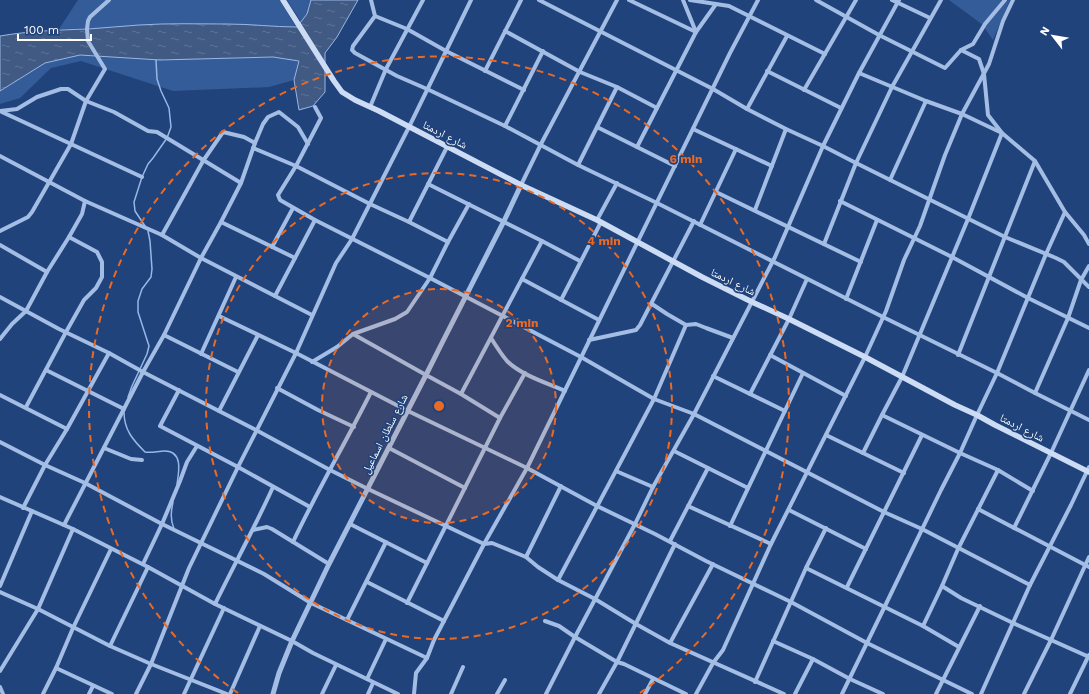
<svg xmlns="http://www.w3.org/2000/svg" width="1089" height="694" viewBox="0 0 1089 694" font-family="'Work Sans','Noto Naskh Arabic',sans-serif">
<defs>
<pattern id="water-ripples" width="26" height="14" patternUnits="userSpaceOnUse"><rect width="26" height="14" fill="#415a83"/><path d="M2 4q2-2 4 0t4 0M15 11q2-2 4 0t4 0" fill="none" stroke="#5e7396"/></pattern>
</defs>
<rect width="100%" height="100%" fill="#21437b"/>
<g fill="#345c99">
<path d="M78,0H280L296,27L59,29Z"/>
<path d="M287,0H311L307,14L301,22Z"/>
<path d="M949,0H1002L983,25Z"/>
<path d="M1008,0H1010L993,40L984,27Z"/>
<path d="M80,55L159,60L271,57L299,60L294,80L269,87L173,91L81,61L51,68L20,98L0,104V91L45,63Z"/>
</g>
<path fill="url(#water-ripples)" stroke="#97b7e7" d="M311,0H358L337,37L325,53V92L313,106L299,110L294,80L299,61L273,57L160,60L80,55L45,63L0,91V36C29,31 58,30 88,29C105,28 122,26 139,25C168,23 198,24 227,24C251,24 274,27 297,27L307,14Z"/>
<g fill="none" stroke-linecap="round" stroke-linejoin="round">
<g stroke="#97b7e7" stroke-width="1.5">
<path d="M145,226L135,211L134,202L142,177L148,164L153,158L167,138L171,127L169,108L161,91L157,79L156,60"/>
<path d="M128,397L132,386L147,354L149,346L138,312V301L142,289L151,277L152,269L150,241L148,231"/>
<path d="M124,412C124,430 133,440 145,452C152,453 158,451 165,451C183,451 179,472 177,484"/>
<path d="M173,502C171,512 170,519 174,529"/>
</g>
<g stroke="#a3bde5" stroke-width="4">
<path d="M371,0L375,16L353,46L352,50L355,53L397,76L427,89L505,126L578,165L657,203L883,317L997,373L1035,393L1089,420"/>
<path d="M539,0L713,89L747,109L786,129L823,146L856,163L1005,237L1056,258L1064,262L1089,287"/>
<path d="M629,0L696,32L716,4"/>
<path d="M690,0L729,6L825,54"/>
<path d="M816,0L879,35L945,68L961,50L973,44L985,24L1005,0"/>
<path d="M892,0L930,18"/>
<path d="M375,16L407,29L446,51L524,90"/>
<path d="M505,31L580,72L617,87L657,108"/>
<path d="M485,71L521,0"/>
<path d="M767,71L841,108"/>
<path d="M859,73L926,101L962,114L1002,133L1035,161L1065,212L1084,235L1089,244"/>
<path d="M804,90L856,0"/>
<path d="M315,107L321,118L296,166L278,195L280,200L315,220L430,278L581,357L654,399L694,414L884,512L922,529L1030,585"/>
<path d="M370,107L386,69L423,0"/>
<path d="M747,109L787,36"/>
<path d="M0,111L17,109L37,97L61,89H68L86,101L114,112L148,131L157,132L241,183"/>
<path d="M0,111L142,177"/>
<path d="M505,126L543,51"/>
<path d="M597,127L675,166"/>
<path d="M693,129L772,166"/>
<path d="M637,147L696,32L683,0"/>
<path d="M253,148L296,166L370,204L409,222L448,242"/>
<path d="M0,156L85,201"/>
<path d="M578,165L617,87"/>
<path d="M890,180L926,101"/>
<path d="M428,184L542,241L580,261"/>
<path d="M521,185L541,144L617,0"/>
<path d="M716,192L861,262"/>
<path d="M840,201L952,257L1028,298L1089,328"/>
<path d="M755,210L786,129"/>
<path d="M597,220L617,183"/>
<path d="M221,222L295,258"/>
<path d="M409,222L447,147"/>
<path d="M700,225L736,149"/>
<path d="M0,231L28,217L32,212L71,144L86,101L105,69L88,41L87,29L88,21L90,17L109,0"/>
<path d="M162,235L203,161L223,132L244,137L255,143"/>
<path d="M824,244L856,163L892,87L941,0"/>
<path d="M0,245L47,272"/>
<path d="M272,247L293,208"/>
<path d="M522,279L599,320"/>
<path d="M275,296L315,220"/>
<path d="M0,297L59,329L109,353L143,372L256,430L330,470L368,489L484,544L492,543L526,557L538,567L558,580L595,599L636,624L670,643L784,694"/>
<path d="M846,299L877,220"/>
<path d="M561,300L601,222"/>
<path d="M652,304L667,314L686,325L696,324L706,328L733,338"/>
<path d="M219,316L296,353L408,411L527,468L597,506L655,534L706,561L791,602L867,643L972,694"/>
<path d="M353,334L426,375L461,394L500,418"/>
<path d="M164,335L238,372"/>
<path d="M491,338C496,346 501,354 507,361C521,375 547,383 565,391"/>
<path d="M0,339L12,324L26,311L47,272L69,237L82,214L85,201L162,235L201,258L312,315"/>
<path d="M589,340L636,330L640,325L694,221"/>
<path d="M201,354L236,277"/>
<path d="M770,355L846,396"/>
<path d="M958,355L1035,161"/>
<path d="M312,362L337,347L353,334L395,319L407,312L430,278L448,242L469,204"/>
<path d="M46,370L124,409"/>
<path d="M713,376L785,411"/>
<path d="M277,388L318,410L354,427"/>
<path d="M179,390L160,426L238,467L310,507"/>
<path d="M1035,393L1068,318L1081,280L1089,266"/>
<path d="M461,394L542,241"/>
<path d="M750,394L789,319L807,279"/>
<path d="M0,395L67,429"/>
<path d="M26,407L66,332L84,300L96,288L102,277V262L97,252L69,237"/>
<path d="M219,411L258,335"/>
<path d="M882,415L960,453L998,470L1033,491"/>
<path d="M826,435L904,473"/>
<path d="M0,442L45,465L85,483L162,524L264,574L311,603L427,658"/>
<path d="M104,448L131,459L142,460"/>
<path d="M389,448L465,488"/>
<path d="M674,451L748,488"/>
<path d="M863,453L882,415L902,377L968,219L1002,133L988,115L984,74L979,59L961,50"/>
<path d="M616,471L653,487"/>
<path d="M0,497L73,529L148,567L215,604L292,641L313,653L398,694"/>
<path d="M688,506L771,544"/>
<path d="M23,508L45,465L67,429L109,353"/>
<path d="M978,509L1089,567"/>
<path d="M789,510L866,549"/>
<path d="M350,524L427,563"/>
<path d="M64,525L143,372L164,335L201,258L221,222L241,183L255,143L263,124L268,117L279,112L298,127L308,144"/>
<path d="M730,526L803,373"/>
<path d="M1014,528L1051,453L1089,370"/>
<path d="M253,530L267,527L272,529L329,564"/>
<path d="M670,541L708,468"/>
<path d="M293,542C317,491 346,442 371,392"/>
<path d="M526,557L561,486"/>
<path d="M143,564L162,524L180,481L187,462L197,446"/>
<path d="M806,568L923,626L959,647"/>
<path d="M558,580L654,399L686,325"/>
<path d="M367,582L444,621"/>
<path d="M0,586L32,511"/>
<path d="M942,586L961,598L1013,623L1089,657"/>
<path d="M847,587L922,435"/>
<path d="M0,592L38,609L110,646L151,664L227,694"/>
<path d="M407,603L500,418L525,373"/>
<path d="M215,604C234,565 255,527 273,487"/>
<path d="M347,620L386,542"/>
<path d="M545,621L559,626L575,637L617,662L624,664L686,694"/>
<path d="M923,626L942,586L958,549L998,470"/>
<path d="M773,641L813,659L850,679L883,694"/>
<path d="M670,643L713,564"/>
<path d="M110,646L148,567"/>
<path d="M56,668L112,694"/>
<path d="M0,671L38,609L73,529"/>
<path d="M367,679L386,639"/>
<path d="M755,682L806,568L826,528"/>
<path d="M0,687L3,694"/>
<path d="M43,694L56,668L73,628L111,549"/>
<path d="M89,694L93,686"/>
<path d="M136,694L151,664L189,568L238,467L296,353L336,263L352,239L409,127L471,0"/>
<path d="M184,694L224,608"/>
<path d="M230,694L260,626"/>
<path d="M322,694L336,665"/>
<path d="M368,694L373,683"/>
<path d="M414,694L416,673L427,658L434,640L484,544L527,468L730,53L758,0"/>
<path d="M451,694L463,667"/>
<path d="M497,694L505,680"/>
<path d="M546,694L575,637L635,524L653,487L694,414L775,257L823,146L859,73L899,0"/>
<path d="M599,694L617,662L675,544"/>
<path d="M645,694L653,679"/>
<path d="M696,694L713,663L723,650L771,544L865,357L886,311L904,260L920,226L945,155L962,114L989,64L1003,21L1013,0"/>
<path d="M795,694L813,659"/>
<path d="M842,694L885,606L941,490L960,453L977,415L997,373L1046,254L1065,212"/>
<path d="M936,694L980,606"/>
<path d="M981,694L1030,585L1071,505L1089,467"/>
<path d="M1024,694L1051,640L1089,557"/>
<path d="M1070,694L1089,655"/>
</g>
<path stroke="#a3bde5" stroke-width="5" d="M273,694L279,673L292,641L329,564L426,375L442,343L504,221L521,185"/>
<path stroke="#cddcf5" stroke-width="5.5" d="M283,0L334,81L342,92L355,100L379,111L521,185L597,220L702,277L752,302L789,319L865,357L955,405L977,415L995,425L1089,472"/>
</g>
<circle cx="439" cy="406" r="117" fill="#ea6a24" fill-opacity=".12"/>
<g fill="none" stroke="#ea6a24" stroke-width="2" stroke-dasharray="7 5">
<circle cx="439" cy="406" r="117"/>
<circle cx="439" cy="406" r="233"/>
<path d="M238 693A350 350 0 1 1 640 693"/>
</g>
<g text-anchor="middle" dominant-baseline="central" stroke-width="3.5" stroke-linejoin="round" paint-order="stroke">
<g font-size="11" fill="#fff" stroke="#21437b">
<text transform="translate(445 135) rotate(27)">شارع اردمتا</text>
<text transform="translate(733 282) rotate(26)">شارع اردمتا</text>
<text transform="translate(1022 428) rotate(27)">شارع اردمتا</text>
<text transform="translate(385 434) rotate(-63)">شارع سلطان اسماعيل</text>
</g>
</g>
<circle cx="439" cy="406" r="6" fill="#ea6a24" stroke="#21437b" stroke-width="2"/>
<g font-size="12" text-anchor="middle" font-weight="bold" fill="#ea6a24" stroke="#21437b" stroke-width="3.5" stroke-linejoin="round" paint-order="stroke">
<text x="686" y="163">6 min</text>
<text x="604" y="245">4 min</text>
<text x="522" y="327">2 min</text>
</g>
<g transform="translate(1053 36) rotate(301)" stroke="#21437b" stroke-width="3" paint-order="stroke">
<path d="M0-3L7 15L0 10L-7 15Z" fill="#ffffff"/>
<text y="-6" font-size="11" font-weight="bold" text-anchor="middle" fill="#ffffff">N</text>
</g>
<path d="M18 34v6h73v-6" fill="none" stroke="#ffffff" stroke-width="2"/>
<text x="24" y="34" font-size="12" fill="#ffffff" stroke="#21437b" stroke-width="3" paint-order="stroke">100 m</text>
</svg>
